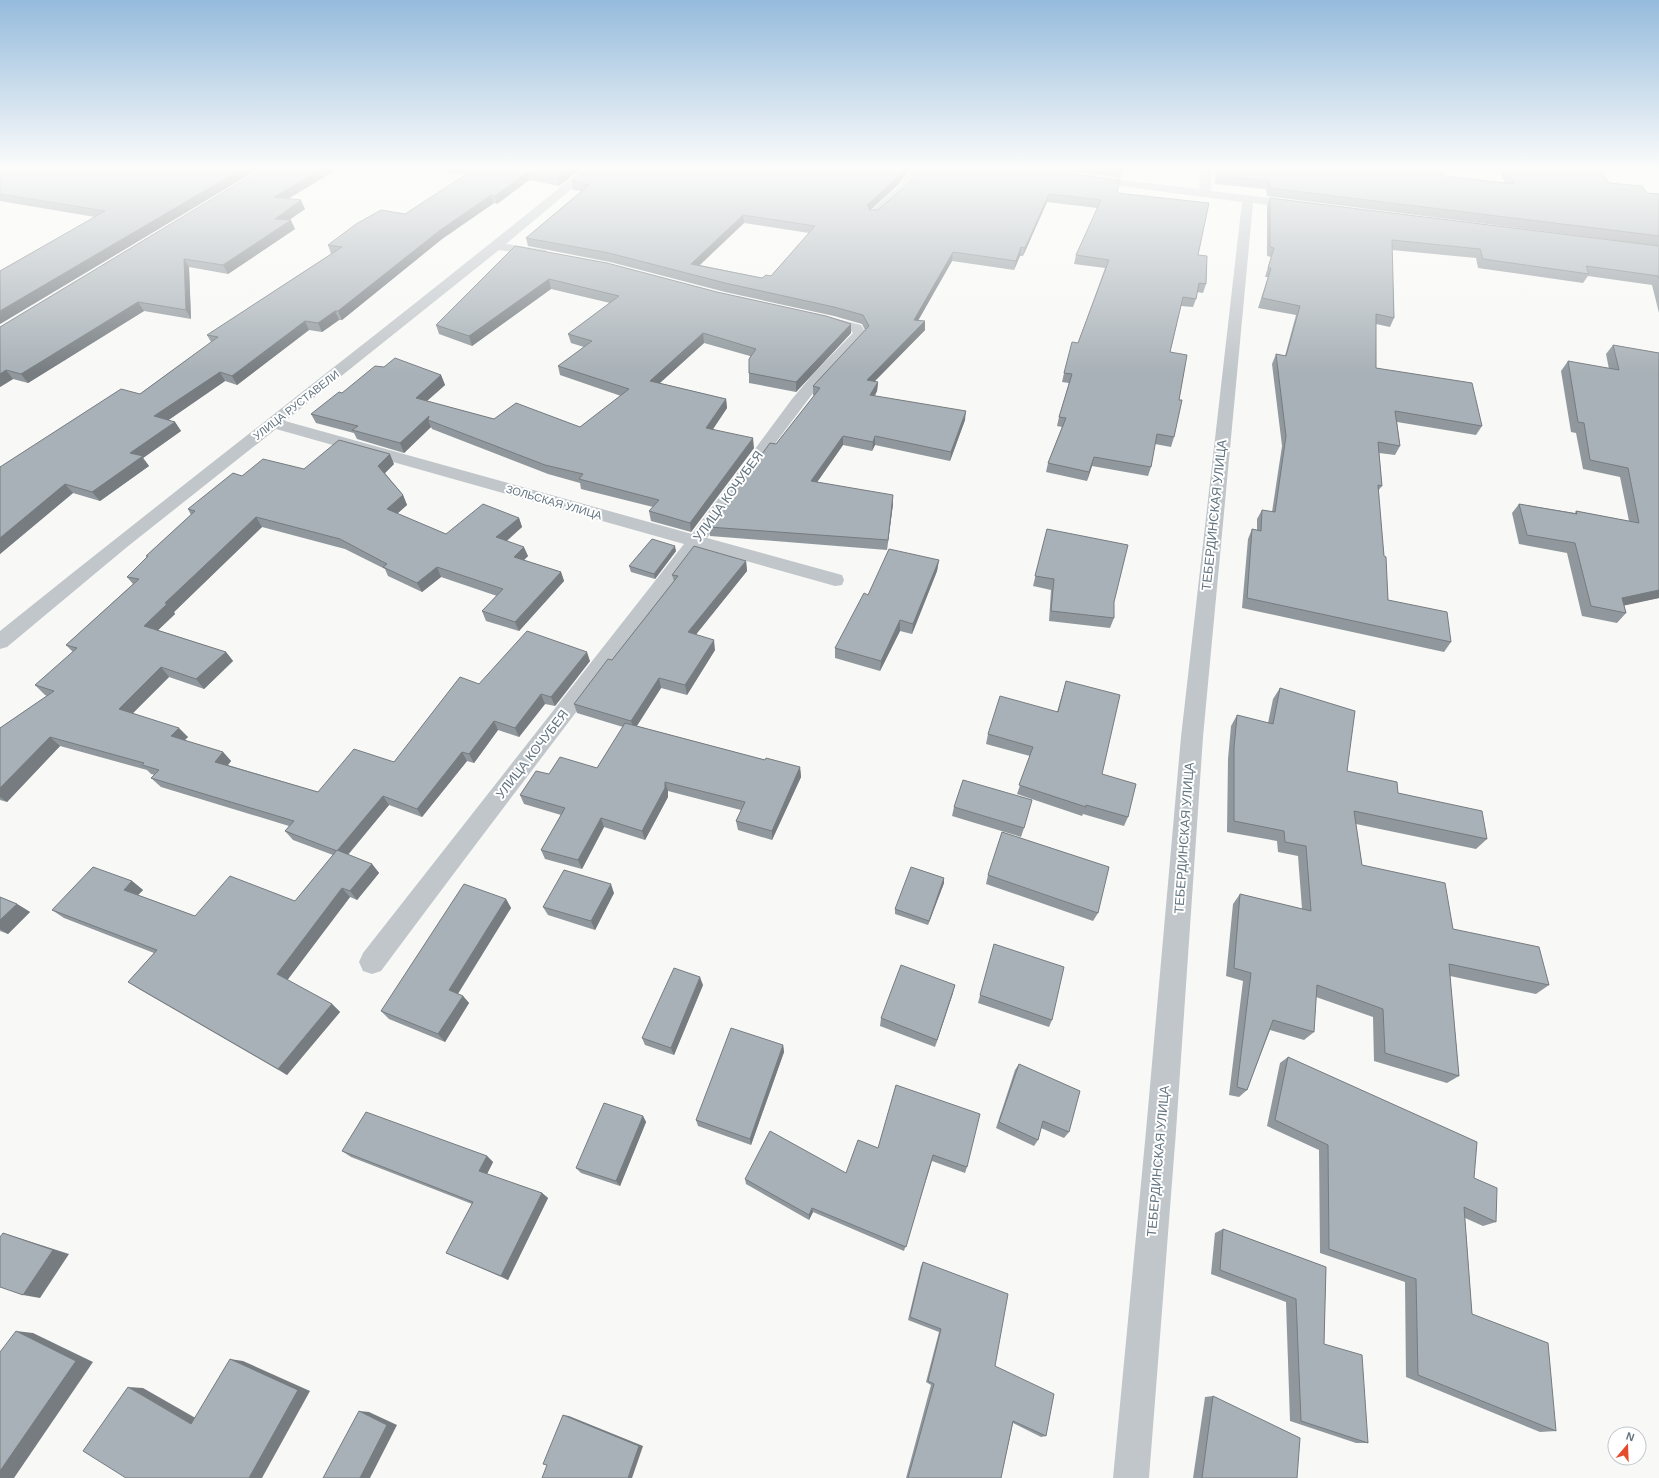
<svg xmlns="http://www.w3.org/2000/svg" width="1659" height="1478" viewBox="0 0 1659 1478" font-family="Arial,sans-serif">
<rect width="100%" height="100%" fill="#f8f8f6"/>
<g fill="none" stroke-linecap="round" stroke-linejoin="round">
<g fill="#c1c6ca" fill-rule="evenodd">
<path d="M585,167H598L506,244L546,250L547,253L546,256L541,257L499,250L285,421L692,534L792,399L814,373L853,333L851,331L817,322L815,319L817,316L822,315L861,325L867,334L865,337L824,379L804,405L756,469L707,538L842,575L844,580L842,585L835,586L700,548C594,690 486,829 381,971L372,974L363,971L359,962L363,953L684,544L276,429L127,547L7,647L0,649V631C194,475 392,324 585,167Z"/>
<path d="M913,167H925L907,190L878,217H870L868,214L870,211L899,186Z"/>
<path d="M1200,167H1212L1211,191L1297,201L1303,205L1297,209L1253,203L1203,737L1176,1131L1149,1478H1113L1146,1131L1181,737L1242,202L1089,182L1083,179L1089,176L1199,189Z"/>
</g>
</g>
<g fill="#90989d" fill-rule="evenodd">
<path d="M0,167H262L0,324V271L95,217L0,201Z"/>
<path d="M341,167L288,199L305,209L289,220L295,229L228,274L189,267L191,319L144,311L28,383L13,379L0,387V327Z"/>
<path d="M416,167H583L559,186L529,180L497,204L494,203L442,239L342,320H339L322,332L309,330L237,385L225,381L168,420L175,422L181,431L143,458L149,466L100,501L73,493L0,554V467L140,394L211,342L207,335L331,254L328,245L405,214L467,175Z"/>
<path d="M1032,167H1124L1121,178Z"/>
<path d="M1216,167H1441L1445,176L1505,183L1500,171L1502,167H1548L1556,168L1555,167H1599L1609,183L1647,193L1659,194V246L1267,196L1266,189L1215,184Z"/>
<path d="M909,170L898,185L870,210H878L909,183L1117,193L1198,255L1206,284L1203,293L1197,292L1196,299L1193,307L1181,306L1170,352L1179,400L1174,437L1171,447L1155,444L1151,467L1148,476L1092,466L1087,481L1046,472L1048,463L1062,427L1057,426L1059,417L1069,383L1062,382L1064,373L1078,343L1105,268L1074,264L1076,255L1097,208L1047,202L1023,256H1020L1014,270L952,261L918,321H925V330L874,382H878L877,391L875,396L965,420L950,461L875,445L872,451L843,445L817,482L893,504L887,550L710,536L709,527L776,444L814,396L813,395V386L865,330L862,324L834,316L725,292L610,262L528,246L526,238L581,191L573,190L572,181ZM744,223L809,233L771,276L762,278L700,265Z"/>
<path d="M1270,198L1659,246V313L1652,285L1588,276L1583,283L1478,268L1476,258L1392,250L1394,318L1390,327L1376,324V368L1482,426L1476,435L1397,422L1400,446L1395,455L1379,453L1382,486L1378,491L1388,600L1451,642L1444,652L1242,608L1248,539L1252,529L1257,530V519L1262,510L1272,512L1282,446L1272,364L1276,354L1285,356L1296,315L1258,308L1268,277H1265L1271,257L1267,256V206Z"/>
<path d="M515,246L851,333L796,392L749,383V373L750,356L704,343L660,383L726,399L727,408L713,429L754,448L691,532L651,521L649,511L653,507L581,489L580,483L548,474L432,429L431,427L404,453L357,439L354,433L316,423L311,414L342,393L384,367L441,375L445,385L427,401L494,419L580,427L621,396L560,375L558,366L584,347L571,343L568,334L610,303L551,289L472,346L439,334L436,325Z"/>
<path d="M1613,345L1659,353V598L1624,605L1626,613L1617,623L1582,616L1567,553L1519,544L1512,513L1519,504L1575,513L1576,511L1629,521L1620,477L1583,469L1576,433L1571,432L1561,371L1568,361L1609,369L1606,354Z"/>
<path d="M394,464L385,473L403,495L407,505L397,514L446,534L519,518L522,527L507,541L528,556L524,560L561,572L564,581L519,631L486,621L482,611L497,596L441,577L422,592L388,576L385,569L345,549L262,527L174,612L175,614L158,630L226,652L233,661L204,689L169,677L133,713L188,737L184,740L223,752L231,761L228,765L318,792L394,762L479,684L590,661L555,706L545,704L519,737L498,730L474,763L467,761L422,817L389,805L348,855L372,864L379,873L357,900L350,897L287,980L332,1004L340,1012L287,1075L139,989L128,982L154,953L64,918L52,910L132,881L143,890L138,895L195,916L295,901L333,855L293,840L285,831L289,826L161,787L151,778L155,775L151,774L147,770L60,746L7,802L0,800V728L47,696L45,695L35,685L73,652L66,645L133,584L127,577L147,557L146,556L191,515L188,509L242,476L304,469Z"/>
<path d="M1047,529L1114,602V618L1110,628L1049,621L1051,590L1033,586Z"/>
<path d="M676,551L655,579L631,572L629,566Z"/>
<path d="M939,560L937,571L912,634L900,631L880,671L835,658V648L868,595Z"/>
<path d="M746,561L747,571L696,634L715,650L687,695L661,688L637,726L765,760L800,767L801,777L772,840L738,830L736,821L741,810L668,791V797L645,840L604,827L582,869L545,859L541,850L561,815L524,804L520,795L549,774L597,768L623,727L577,713L574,704L612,660L674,581L672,575Z"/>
<path d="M1066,681L1102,774L1128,817L1124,826L1083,814L1082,816L1017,794L1030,756L986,744L988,734L1057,712Z"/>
<path d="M1280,688L1347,771L1398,793L1487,839L1476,849L1356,824L1362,865L1453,929L1549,985L1536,994L1450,976L1459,1076L1447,1083L1374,1061L1373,1017L1316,997L1314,1032L1304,1040L1270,1030L1247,1090L1239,1097L1229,1095L1243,981L1226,976L1233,904L1240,894L1302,909L1298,856L1278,852L1277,841L1227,832L1228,759L1231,726L1237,715L1268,723L1273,699Z"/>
<path d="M954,807L1024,828L1021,837L952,816Z"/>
<path d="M988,875L1098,913L1093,921L986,884Z"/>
<path d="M944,883L928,925L895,914V909Z"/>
<path d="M614,893L595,930L548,915L543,907Z"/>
<path d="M0,897L17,904L30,912L8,934L0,931Z"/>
<path d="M506,899L511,908L458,994L463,996L469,1003L445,1042L389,1019L381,1011Z"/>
<path d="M994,944L1052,1020L1049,1027L978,1003Z"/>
<path d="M703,985L674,1055L645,1045L642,1038Z"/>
<path d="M953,993L935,1047L880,1026L881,1018Z"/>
<path d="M783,1045L784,1052L751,1145L698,1126L696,1120Z"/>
<path d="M1288,1057L1474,1178L1496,1222L1483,1226L1465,1218L1472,1314L1556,1431L1540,1432L1406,1377L1405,1282L1320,1253L1319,1150L1267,1126L1280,1063Z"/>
<path d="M1019,1064L1069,1132L1064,1138L1041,1128L1038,1140L1034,1146L996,1128L1015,1070Z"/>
<path d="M896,1085L967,1167L965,1173L932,1161L904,1251L813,1212L809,1220L746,1184L745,1179L846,1173L878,1148Z"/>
<path d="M643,1116L646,1122L620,1186L581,1173L576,1168Z"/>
<path d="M342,1151L487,1156L493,1162L487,1174L542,1193L548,1198L508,1280L446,1253L472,1204L351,1157Z"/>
<path d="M1223,1229L1326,1267L1324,1344L1368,1443H1356L1290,1421L1286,1302L1211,1274L1215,1233Z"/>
<path d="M923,1262L995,1366L1046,1436L1041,1437L1013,1423L1001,1478H906L931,1385L926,1382L939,1332L908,1320L921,1266Z"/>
<path d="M1213,1396L1297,1478H1193L1205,1397Z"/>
</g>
<g fill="#767c80">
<path d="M245,167H262L0,324V311Z"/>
<path d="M325,167H341L277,205L274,197Z"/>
<path d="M571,167H583L559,186L557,178Z"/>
<path d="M906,167H909V170L898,185L867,213V205Z"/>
<path d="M528,171L529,180L497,204L495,196Z"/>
<path d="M1049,194L1047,202L1023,256L1025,248Z"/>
<path d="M491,195L494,203L442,239L342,320L338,311L439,231Z"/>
<path d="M301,200L305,209L279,227L275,219Z"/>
<path d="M743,215L744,223L692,272L691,264Z"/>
<path d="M291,220L295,229L228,274L223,265Z"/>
<path d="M1021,247L1020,256L1014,270L1016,261Z"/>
<path d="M953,252L952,261L913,329L914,320Z"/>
<path d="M184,259L189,267L191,319L186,310Z"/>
<path d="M549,279L551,289L472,346L469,336Z"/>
<path d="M138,302L144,311L28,383L21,374Z"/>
<path d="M335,311L339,320L322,332L318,323Z"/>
<path d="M305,321L309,330L237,385L232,376Z"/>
<path d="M925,321V330L867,389V380Z"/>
<path d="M851,324V333L796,392V382Z"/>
<path d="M703,333L704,343L652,390L650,381Z"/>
<path d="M6,370L13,379L0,387V374Z"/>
<path d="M220,372L225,381L160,426L154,416Z"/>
<path d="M441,375L445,385L420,407L416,398Z"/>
<path d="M878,382L877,391L869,404L870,395Z"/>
<path d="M726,399L727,408L707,438L706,428Z"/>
<path d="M966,411L965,420L950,461L951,452Z"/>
<path d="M429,416L428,420L431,427L404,453L400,443Z"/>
<path d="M175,422L181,431L143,458L149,466L100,501L92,492L130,453Z"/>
<path d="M843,436V445L811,491V481Z"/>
<path d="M875,436V445L872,451L873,442Z"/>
<path d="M753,438L754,448L691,532L690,523Z"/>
<path d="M390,454L394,464L383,475L378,466Z"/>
<path d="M1094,457L1092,466L1087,481L1089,472Z"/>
<path d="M65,484L73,493L0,554V538Z"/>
<path d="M403,495L407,505L391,519L387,509Z"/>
<path d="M893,495V504L887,550L888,540Z"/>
<path d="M256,517L262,527L174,612L175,614L153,635L144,626L165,603Z"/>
<path d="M519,518L522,527L499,547L496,537Z"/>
<path d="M675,546L676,551L655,579L654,574Z"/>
<path d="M524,547L528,556L517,567L514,557Z"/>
<path d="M939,560L937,571L912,634L913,624Z"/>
<path d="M746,561L747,571L690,642L688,632Z"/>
<path d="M437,567L441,577L422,592L417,583Z"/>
<path d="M561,572L564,581L519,631L515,622Z"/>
<path d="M1659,590V598L1613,608L1622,598Z"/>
<path d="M900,620V631L880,671L881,661Z"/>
<path d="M714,640L715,650L687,695L685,685Z"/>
<path d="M226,652L233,661L204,689L196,679Z"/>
<path d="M587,652L590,661L555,706L551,697Z"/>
<path d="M161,667L169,677L128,718L119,709Z"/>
<path d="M659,678L661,688L634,730L631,721Z"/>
<path d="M541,694L545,704L519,737L515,728Z"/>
<path d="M494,721L498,730L474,763L469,754Z"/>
<path d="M179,728L188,737L180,745L171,736Z"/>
<path d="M50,737L60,746L7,802L0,797V788Z"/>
<path d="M223,752L231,761L223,771L215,762Z"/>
<path d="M462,752L467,761L422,817L417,809Z"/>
<path d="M800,767L801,777L772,840V831Z"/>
<path d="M665,782L668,791V797L645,840L642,831Z"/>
<path d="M383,796L389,805L344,859L337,851Z"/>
<path d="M601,818L604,827L582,869L578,860Z"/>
<path d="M372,864L379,873L357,900L350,891Z"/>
<path d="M944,878V883L928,925L929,921Z"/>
<path d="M132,881L143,890L135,898L124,890Z"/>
<path d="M611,884L614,893L595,930L591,921Z"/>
<path d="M342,888L350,897L286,982L277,974Z"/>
<path d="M506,899L511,908L455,998L449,990Z"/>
<path d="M17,904L30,912L8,934L0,929V920Z"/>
<path d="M700,977L703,985L674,1055L671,1048Z"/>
<path d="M955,985L953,993L935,1047L937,1040Z"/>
<path d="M463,996L469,1003L445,1042L438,1034Z"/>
<path d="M332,1004L340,1012L287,1075L278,1069Z"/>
<path d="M783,1045L784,1052L751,1145L750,1139Z"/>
<path d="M643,1116L646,1122L620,1186L616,1181Z"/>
<path d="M487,1156L493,1162L486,1176L479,1171Z"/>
<path d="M542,1193L548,1198L508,1280L501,1276Z"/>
<path d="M812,1208L813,1212L809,1220V1215Z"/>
<path d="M3,1233L19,1238L69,1254L40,1298L23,1295Z"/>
<path d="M16,1331L33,1333L93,1362L14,1478H0V1471Z"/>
<path d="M230,1359L243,1361L310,1391L262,1478H249Z"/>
<path d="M128,1387L143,1388L206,1424H191Z"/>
<path d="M359,1411L369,1412L397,1425L370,1478H360Z"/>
<path d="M563,1415L569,1416L643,1446L632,1478H628Z"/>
</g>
<g fill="#a8b1b7" stroke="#767c80" fill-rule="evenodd">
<path d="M0,167H245L0,311V271L105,211L0,194Z"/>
<path d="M265,167H325L274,197L301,200L275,219L291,220L223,265L184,259L186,310L138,302L21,374L6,370L0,374V327Z"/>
<path d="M466,167H571L557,178L528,171L495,196L491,195L439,231L338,311H335L318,323L305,321L232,376L220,372L154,416L175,422L130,453L143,456L92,492L65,484L0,538V467L121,389L140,394L218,337L207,335L342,247L328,245L356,224L381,210L405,214L476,168Z"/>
<path d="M589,167H906L898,177L867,205L870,210H878L909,183L921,167H1022L1120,180L1117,193L1209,203L1198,255L1207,256L1206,284L1199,283L1196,299L1183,297L1170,352L1187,355L1179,400H1182L1174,437L1157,434L1151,467L1094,457L1089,472L1048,463L1066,418L1059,417L1072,374L1064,373L1072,342L1078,343L1109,260L1076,255L1101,200L1049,194L1025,248L1021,247L1016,261L953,252L914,320L925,321L867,380L878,382L870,395L966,411L951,452L875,436L873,442L843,436L811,481L893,495L888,540L709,527L770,443L776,444L820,388L813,386L869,326L863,315L834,307L725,283L609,253L526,238L589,185L572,181ZM743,215L815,226L771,276L766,275L762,278L691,264Z"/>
<path d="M1099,167H1124L1123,170Z"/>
<path d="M1218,167H1441L1445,176L1514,184L1506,167H1548L1565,169L1564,167H1599L1609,183L1642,186L1647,193L1659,194V236L1270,188L1269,181L1217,175Z"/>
<path d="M1270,198L1659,246V279L1658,276L1586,266L1589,274L1483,259L1480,249L1392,240L1394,318L1376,314V368L1472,383L1482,426L1395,411L1400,446L1378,442L1382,486L1378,485L1384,556L1386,557L1388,600L1447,612L1451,642L1247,598L1252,529L1261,531L1262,510L1275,512L1286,436L1276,354L1286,356L1300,306L1262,298L1271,268H1268L1274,248L1270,247Z"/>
<path d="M515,246L607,263L717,292L826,316L851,324L796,382L749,373V359L756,349L703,333L650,381L726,399L706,428L753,438L690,523L649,511L659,500L579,479L583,474L545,465L428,420L429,416L400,443L352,430L358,426L311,414L339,392L342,393L375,366L384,367L395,358L441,375L416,398L494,419L516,403L580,427L629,389L558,366L592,341L568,334L619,296L549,279L469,336L436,325Z"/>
<path d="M1613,345L1659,353V590L1622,598L1626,613L1591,606L1575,543L1527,535L1519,504L1577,514L1576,511L1639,523L1628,468L1590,460L1584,423L1578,422L1568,361L1619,370Z"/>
<path d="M339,440L390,454L378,466L403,495L387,509L446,534L483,504L519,518L496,537L524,547L514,557L561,572L515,622L482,611L503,589L437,567L417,583L383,567L387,564L340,539L256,517L165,603L167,604L144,626L226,652L196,679L161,667L119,709L179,728L171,736L223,752L215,762L318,792L354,749L394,762L460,677L479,684L527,631L587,652L551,697L541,694L515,728L494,721L469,754L462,752L417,809L383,796L337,851L285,831L294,821L151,778L159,770L142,765L144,763L50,737L0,788V728L54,691L35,685L77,648L66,645L139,579L127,577L148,556H146L195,511L188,509L233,473L242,476L263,459L304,469Z"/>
<path d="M1047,529L1128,545L1114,602V618L1051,611L1054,579L1035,576Z"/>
<path d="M652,539L675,546L654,574L629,566Z"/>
<path d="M694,546L746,561L688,632L714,640L685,685L659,678L631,721L574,704L608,659L612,660L678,576L672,575Z"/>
<path d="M889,549L939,560L913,624L900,620L881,661L835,648L864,593L868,595Z"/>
<path d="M1066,681L1120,695L1102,774L1136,784L1128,817L1086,805V807L1019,785L1033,747L988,734L1000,696L1058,712Z"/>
<path d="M1280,688L1355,711L1347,771L1397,782L1398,793L1482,811L1487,839L1354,811L1362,865L1445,883L1453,929L1539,947L1549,985L1449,964L1459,1076L1385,1053L1383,1009L1317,985L1314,1032L1273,1020L1247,1090L1237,1087L1251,973L1234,968L1240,894L1311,911L1306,846L1285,842L1284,831L1234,821V748L1237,715L1273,724Z"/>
<path d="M625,723L765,760L766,758L800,767L772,831L736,821L745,802L665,782V788L642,831L601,818L578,860L541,850L565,808L520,795L536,771L549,774L560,757L597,768Z"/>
<path d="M963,780L1032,800L1024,828L954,807Z"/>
<path d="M1002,832L1109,867L1098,913L988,875Z"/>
<path d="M337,850L372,864L350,891L342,888L277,974L332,1004L278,1069L128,982L157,950L52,910L93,867L132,881L124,890L195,916L230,876L295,901Z"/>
<path d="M911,867L944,878L929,921L895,909Z"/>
<path d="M564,870L611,884L591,921L543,907Z"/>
<path d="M464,884L506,899L449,990L463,996L438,1034L381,1011Z"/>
<path d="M0,897L17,904L0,920Z"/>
<path d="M994,944L1064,967L1052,1020L980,995Z"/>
<path d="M901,965L955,985L937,1040L881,1018Z"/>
<path d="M674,968L700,977L671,1048L642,1038Z"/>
<path d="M731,1028L783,1045L750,1139L696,1120Z"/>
<path d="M1288,1057L1477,1142L1474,1178L1497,1188L1496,1222L1464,1207L1472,1314L1548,1343L1556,1431L1418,1375L1416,1279L1329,1249L1328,1145L1275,1120Z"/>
<path d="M1019,1064L1080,1091L1069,1132L1043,1121L1038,1140L999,1122Z"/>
<path d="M896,1085L980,1114L967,1167L933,1155L906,1247L812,1208L809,1215L745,1179L770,1131L846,1173L858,1140L878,1148Z"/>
<path d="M604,1103L643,1116L616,1181L576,1168Z"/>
<path d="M366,1112L487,1156L479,1171L542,1193L501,1276L446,1253L473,1202L342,1151Z"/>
<path d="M1223,1229L1326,1267L1324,1344L1362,1355L1368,1443L1301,1421L1296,1299L1220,1270Z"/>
<path d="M3,1233L53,1250L23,1295L0,1287V1237Z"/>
<path d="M923,1262L1008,1294L995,1366L1054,1394L1046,1436L1013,1421L1001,1478H908L934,1384L928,1381L941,1329L910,1317Z"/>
<path d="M16,1331L76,1361L0,1471V1352Z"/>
<path d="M230,1359L298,1390L249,1478H126L83,1451L128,1387L191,1424Z"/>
<path d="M1213,1396L1300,1438L1297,1478H1202Z"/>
<path d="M359,1411L387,1425L360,1478H323Z"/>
<path d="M563,1415L639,1446L628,1478H542L547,1465L543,1464Z"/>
</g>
<linearGradient id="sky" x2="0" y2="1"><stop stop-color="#95bbdc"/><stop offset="0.45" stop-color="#fcfcfb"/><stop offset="1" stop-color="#fcfcfb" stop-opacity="0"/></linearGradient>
<rect width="1659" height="374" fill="url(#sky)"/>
<g text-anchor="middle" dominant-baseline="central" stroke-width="4" stroke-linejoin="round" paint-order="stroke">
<g font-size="11" fill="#637581" stroke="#fff">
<text transform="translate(296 405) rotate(-38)">УЛИЦА РУСТАВЕЛИ</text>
<text transform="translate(554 502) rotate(16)">ЗОЛЬСКАЯ УЛИЦА</text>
</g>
<g font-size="13" fill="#637581" stroke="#fff">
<text transform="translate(728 496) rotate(-54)">УЛИЦА КОЧУБЕЯ</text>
<text transform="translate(1214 515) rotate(-84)">ТЕБЕРДИНСКАЯ УЛИЦА</text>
<text transform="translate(532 754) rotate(-52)">УЛИЦА КОЧУБЕЯ</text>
<text transform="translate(1184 838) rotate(-86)">ТЕБЕРДИНСКАЯ УЛИЦА</text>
<text transform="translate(1158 1161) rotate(-85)">ТЕБЕРДИНСКАЯ УЛИЦА</text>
</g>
</g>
<g transform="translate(1627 1446) rotate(19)"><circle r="19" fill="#ffffff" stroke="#c1c8cd"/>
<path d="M0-3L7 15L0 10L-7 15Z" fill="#e34d2b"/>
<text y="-6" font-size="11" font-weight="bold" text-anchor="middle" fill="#637581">N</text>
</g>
</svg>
